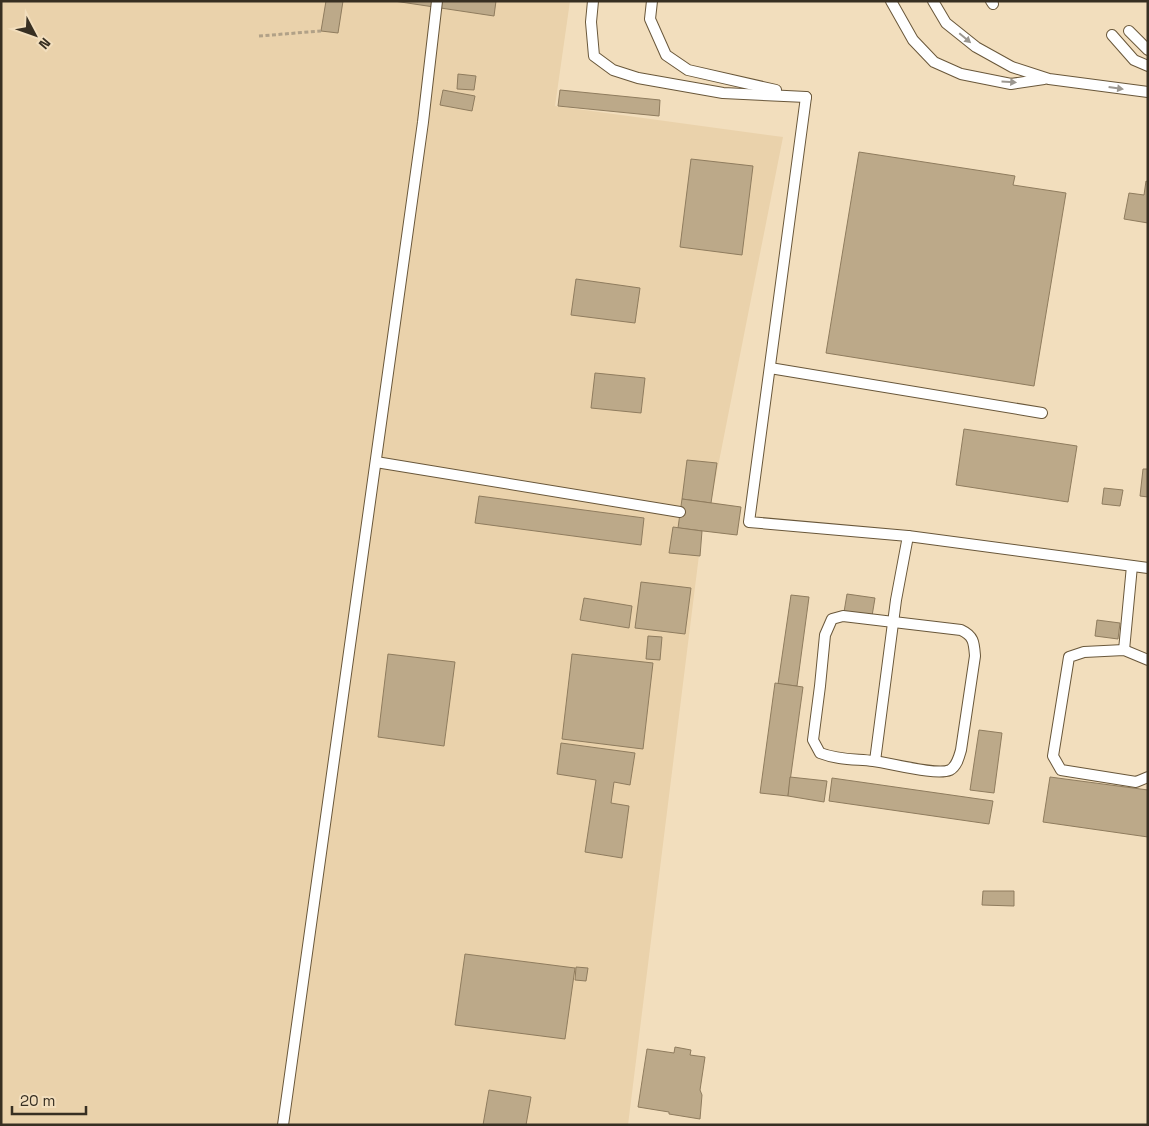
<svg xmlns="http://www.w3.org/2000/svg" width="1149" height="1126" viewBox="0 0 1149 1126" font-family="'Space Grotesk',sans-serif">
<rect width="100%" height="100%" fill="#f2debd"/>
<path fill="#ead2ab" d="M1,1H570L555,106L783,137L711,502L741,507L737,535L702,531L628,1125H1Z"/>
<g fill="#bca989" stroke="#8f7c5e">
<path d="M326,1H343L338,33L321,31Z"/>
<path d="M394,1H496L494,16Z"/>
<path d="M458,74L476,76L474,90L457,89Z"/>
<path d="M443,90L475,96L472,111L440,105Z"/>
<path d="M560,90L660,100L659,116L558,106Z"/>
<path d="M859,152L1015,176L1013,185L1066,193L1034,386L826,353Z"/>
<path d="M691,159L753,166L742,255L680,247Z"/>
<path d="M1146,181L1148,182V223L1124,219L1129,193L1144,195Z"/>
<path d="M576,279L640,288L635,323L571,315Z"/>
<path d="M595,373L645,378L641,413L591,408Z"/>
<path d="M964,429L1077,446L1068,502L956,485Z"/>
<path d="M687,460L717,463L711,503L682,499Z"/>
<path d="M1143,469H1148V497L1140,496Z"/>
<path d="M1104,488L1123,490L1120,506L1102,504Z"/>
<path d="M479,496L644,518L641,545L475,523Z"/>
<path d="M682,499L741,507L737,535L678,528Z"/>
<path d="M673,527L702,531L700,556L669,553Z"/>
<path d="M641,582L691,588L685,634L635,628Z"/>
<path d="M847,594L875,598L872,616L844,612Z"/>
<path d="M791,595L809,597L797,686L778,684Z"/>
<path d="M584,598L632,606L629,628L580,620Z"/>
<path d="M1097,620L1120,623L1118,639L1095,636Z"/>
<path d="M648,636L662,637L660,660L646,659Z"/>
<path d="M388,654L455,662L444,746L378,737Z"/>
<path d="M572,654L653,663L643,749L562,739Z"/>
<path d="M775,683L803,687L788,796L760,793Z"/>
<path d="M979,730L1002,733L994,793L970,790Z"/>
<path d="M561,743L635,753L630,785L614,782L611,803L629,806L622,858L585,852L596,780L557,774Z"/>
<path d="M790,777L827,781L824,802L788,796Z"/>
<path d="M1050,777L1148,790V837L1043,822Z"/>
<path d="M832,778L993,801L989,824L829,801Z"/>
<path d="M983,891H1014V906L982,905Z"/>
<path d="M465,954L575,968L565,1039L455,1025Z"/>
<path d="M576,967L588,968L586,981L575,980Z"/>
<path d="M675,1047L691,1050L690,1055L705,1057L700,1090L702,1095L700,1119L669,1114V1112L638,1107L647,1049L674,1053Z"/>
<path d="M489,1090L531,1097L526,1125H483Z"/>
</g>
<g fill="none" stroke-linecap="round" stroke-linejoin="round">
<defs>
<g id="lane">
<path d="M593,1L591,22L594,56L613,70L638,78L723,93L806,97"/>
<path d="M652,1L650,19L666,55L688,70L776,90"/>
<path d="M891,1L913,40L934,62L961,74L1011,84L1044,79"/>
<path d="M933,1L946,23L976,47L1012,67L1049,79L1148,92"/>
<path d="M991,1L993,4"/>
<path d="M1129,31L1148,50"/>
<path d="M1112,35L1134,60L1148,66"/>
<path d="M806,97L749,522L908,536L1148,568"/>
<path d="M770,368L1042,413"/>
<path d="M376,462L680,512"/>
<path d="M843,616L961,630C974,636 974,643 975,656L961,750C959,757 957,766 950,770C936,776 891,763 873,761C855,759 838,760 820,753L813,740L820,686L825,635L832,619Z"/>
<path d="M1124,650L1132,566"/>
<path d="M1148,660L1124,650L1084,652L1069,657L1053,756L1061,770L1136,782L1148,777"/>
<path d="M875,761L896,600L908,536"/>
<path d="M283,1125L423,122L437,1"/>
</g>
</defs>
<use href="#lane" stroke="#69573a" stroke-width="12"/>
<path stroke="#b1a187" stroke-width="3" stroke-dasharray="4 2.5" stroke-linecap="butt" d="M259,36L321,31"/>
<use href="#lane" stroke="#fff" stroke-width="10"/>
</g>
<defs><path id="oneway-solid" d="M-6-.8H1V-3.2L6.5 0L1 3.2V.8H-6Z" transform="scale(1.25)"/></defs>
<g fill="#9b9790">
<use href="#oneway-solid" transform="translate(965 38) rotate(40)"/>
<use href="#oneway-solid" transform="translate(1009 82) rotate(3)"/>
<use href="#oneway-solid" transform="translate(1116 88) rotate(8)"/>
</g>
<rect width="1149" height="1126" fill="none" stroke="#372f22" stroke-width="5"/>
<g transform="translate(35 35) rotate(131)" stroke="#f2debd" stroke-width="4" paint-order="stroke">
<path d="M0-4L9 19L0 12L-9 19Z" fill="#372f22"/>
<text y="-8" font-size="14" font-weight="bold" text-anchor="middle" fill="#372f22">N</text>
</g>
<path d="M12 1106v8h74v-8" fill="none" stroke="#372f22" stroke-width="2.5"/>
<text x="20" y="1106" font-size="15" fill="#372f22" stroke="#f2debd" stroke-width="4" paint-order="stroke">20 m</text>
</svg>
